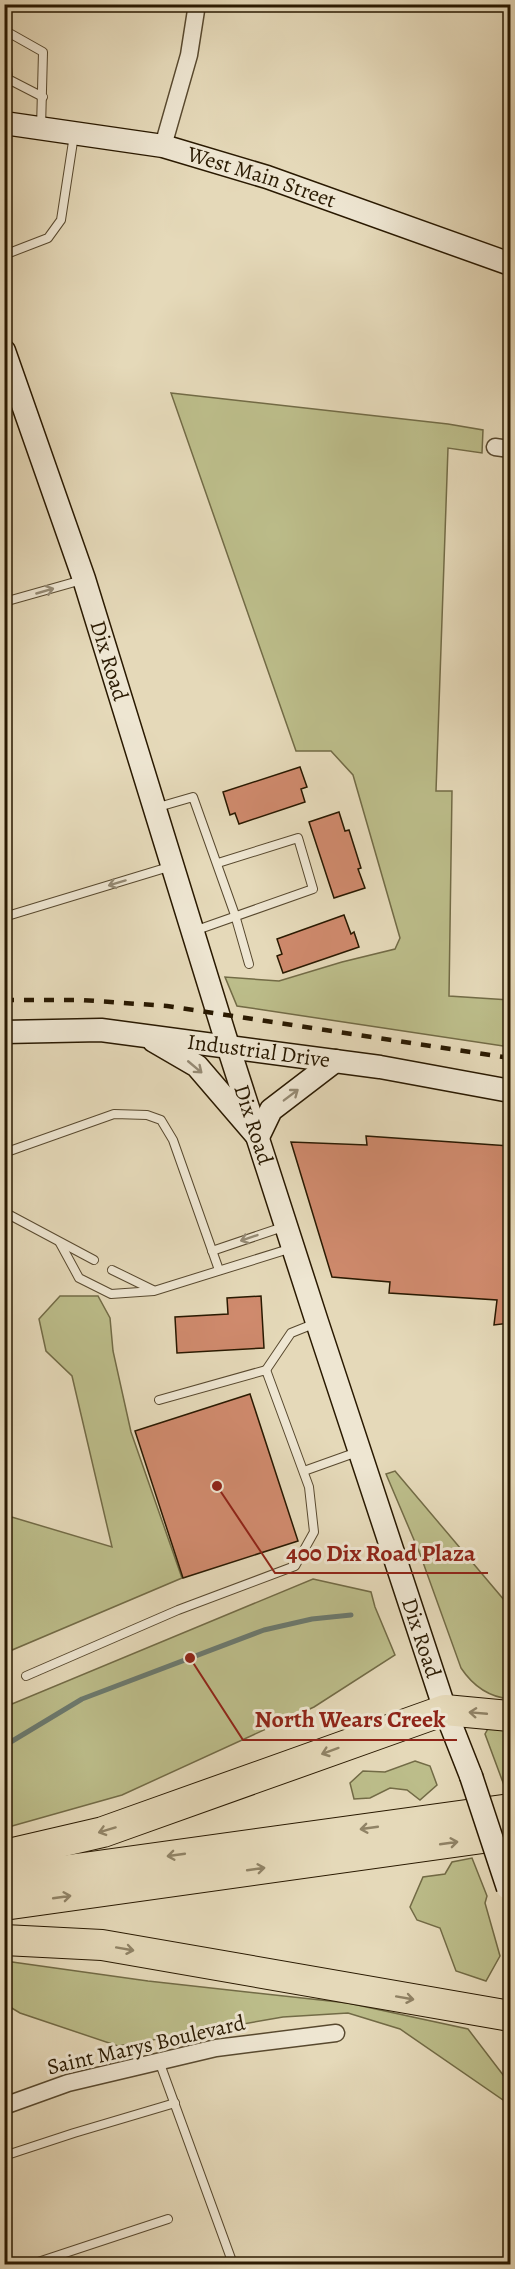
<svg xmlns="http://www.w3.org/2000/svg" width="515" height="2269" viewBox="0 0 515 2269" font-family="Alegreya,serif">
<rect width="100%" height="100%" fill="#e5d9b9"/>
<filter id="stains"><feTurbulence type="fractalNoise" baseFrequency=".00333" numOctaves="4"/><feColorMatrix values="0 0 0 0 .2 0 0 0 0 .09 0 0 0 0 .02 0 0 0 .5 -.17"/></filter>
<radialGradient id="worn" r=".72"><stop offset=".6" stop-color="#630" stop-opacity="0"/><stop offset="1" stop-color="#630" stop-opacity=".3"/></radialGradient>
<g fill="#bcbd8a" stroke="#726b46" stroke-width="1.5">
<path d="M171,393L448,424L483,430L482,453L448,448L436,791H452L449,996L510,1000V1047L237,1006L225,977L279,981L342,962L395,949L400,938L353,775L331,751H296Z"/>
<path d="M60,1296H98L110,1318L113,1351L131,1432L182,1578L5,1653V1515L112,1547L72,1376L46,1351L39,1319Z"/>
<path d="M395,1471L510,1607V1699C488,1697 473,1686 461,1668L420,1554L386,1474Z"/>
<path d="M313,1579L371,1592L375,1607L395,1655L314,1707L122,1795L5,1828V1685L12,1704Z"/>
<path d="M510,1723V1796H508L485,1734L489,1727Z"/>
<path d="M415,1761L430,1766L437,1785L420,1800L407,1790L390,1788L370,1798L354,1799L350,1783L363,1771L385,1772Z"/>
<path d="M472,1858L487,1896L485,1903L500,1956L486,1981L456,1971L440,1928L417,1920L410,1907L423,1877L445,1874L452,1862Z"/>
<path d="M5,1961L148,1981L348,2003L468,2029L510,2084L506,2102L400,2029L348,2013L283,2017L118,2046L20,2013L5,2004Z"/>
</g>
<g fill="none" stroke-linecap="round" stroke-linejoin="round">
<path stroke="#6b796e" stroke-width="5" d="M4,1746L82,1699L264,1630L312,1619L351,1615"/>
</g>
<g fill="#cf8a6d" stroke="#291901" stroke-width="1.5">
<path d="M300,767L307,787L301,789L305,802L239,824L235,813L230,815L223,792Z"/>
<path d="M339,812L345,831L349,830L361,868L358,869L365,888L334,898L309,822Z"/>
<path d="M344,915L351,934L354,932L359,947L283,973L277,956L282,954L277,939Z"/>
<path d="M366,1136L510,1146V1323L494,1325L497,1300L389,1293L390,1282L332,1277L291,1142L367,1145Z"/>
<path d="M261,1296L264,1348L177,1353L175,1317L228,1314L227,1298Z"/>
<path d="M250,1394L298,1541L183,1578L135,1431Z"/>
</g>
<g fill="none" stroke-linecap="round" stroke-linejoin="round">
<defs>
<g id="lane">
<path d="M4,30L43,52L41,128"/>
<path d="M7,31V45"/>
<path d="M7,67L8,79L43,97"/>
<path d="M4,99L8,79L5,78"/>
<path d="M4,255L48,238L61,220L74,135"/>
<path d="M4,602L82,580"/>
<path d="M155,808L193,797L235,915L249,964"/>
<path d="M4,917L172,866"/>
<path d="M194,931L313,889L298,838L218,863"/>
<path d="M4,1153L114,1114L147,1115L161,1120L173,1140L219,1270"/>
<path d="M4,1212L94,1260"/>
<path d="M60,1243L79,1278L111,1294L154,1291L292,1248"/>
<path d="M212,1251L286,1226"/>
<path d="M112,1270L153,1290"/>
<path d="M4,1275L7,1284L4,1286"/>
<path d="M266,1370L291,1333L316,1323"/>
<path d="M304,1471L360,1451"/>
<path d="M26,1676L178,1610L295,1566L314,1532L309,1487L266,1370L159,1400"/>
<path d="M159,2061L233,2264"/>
<path d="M4,2156L74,2133L175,2103"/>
<path d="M32,2264L168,2219"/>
</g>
<g id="street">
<path d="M163,146L189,55L197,4"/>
<path d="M495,447L510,449"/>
<path d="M4,2106L68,2083L216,2048L336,2033"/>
</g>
<g id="secondary">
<path id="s1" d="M4,123L163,146L267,177L510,264"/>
<path id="s2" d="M4,351L84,579L228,1046L317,1322L445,1710L471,1776"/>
<path id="s3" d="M4,1032L101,1030L380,1067L510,1091"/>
<path d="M154,1041L197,1066L258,1137L271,1110L335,1061"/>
</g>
<g id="highway">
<path d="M4,1855L103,1832L445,1710L510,1716"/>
<path d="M4,1879L510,1809"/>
<path d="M4,1905L510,1834"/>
<path d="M4,1940L102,1945L510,2016"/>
</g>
</defs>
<use href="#lane" stroke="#58492f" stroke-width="10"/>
<use href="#street" stroke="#58492f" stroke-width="19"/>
<use href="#secondary" stroke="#291901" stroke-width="25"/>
<use href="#highway" stroke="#291901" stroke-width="32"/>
<use href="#lane" stroke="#eee6d2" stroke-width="8"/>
<use href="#street" stroke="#eee6d2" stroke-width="16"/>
<use href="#secondary" stroke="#eee6d2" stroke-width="22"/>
<use href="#highway" stroke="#e5d9b9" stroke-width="30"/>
<path stroke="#291901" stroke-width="4.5" stroke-dasharray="10 10" stroke-linecap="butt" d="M4,1000H82L167,1006L510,1058"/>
<defs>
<path id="secondary-bridge" d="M471,1776L508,1888"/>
</defs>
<use href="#secondary-bridge" stroke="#291901" stroke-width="25" stroke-linecap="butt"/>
<use href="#secondary-bridge" stroke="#eee6d2" stroke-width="22"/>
</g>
<defs><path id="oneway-shaft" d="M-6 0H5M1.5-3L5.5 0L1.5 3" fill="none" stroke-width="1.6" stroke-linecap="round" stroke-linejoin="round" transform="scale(1.5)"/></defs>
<g stroke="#958a74">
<use href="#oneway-shaft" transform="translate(45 591) rotate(-16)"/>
<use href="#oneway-shaft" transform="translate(117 883) rotate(163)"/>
<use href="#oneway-shaft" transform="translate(195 1067) rotate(40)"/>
<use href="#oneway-shaft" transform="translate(291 1095) rotate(-37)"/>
<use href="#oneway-shaft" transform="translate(249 1238) rotate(161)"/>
</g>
<g stroke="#908366">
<use href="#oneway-shaft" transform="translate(478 1713) rotate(-175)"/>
<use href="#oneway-shaft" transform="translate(330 1751) rotate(160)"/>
<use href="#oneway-shaft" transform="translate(369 1828) rotate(172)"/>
<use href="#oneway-shaft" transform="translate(107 1830) rotate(163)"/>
<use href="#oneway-shaft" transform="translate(449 1843) rotate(-8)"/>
<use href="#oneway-shaft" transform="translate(176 1855) rotate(172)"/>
<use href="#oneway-shaft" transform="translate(256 1869) rotate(-8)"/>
<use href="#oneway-shaft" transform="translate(62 1897) rotate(-8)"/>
<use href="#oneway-shaft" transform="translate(125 1949) rotate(10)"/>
<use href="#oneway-shaft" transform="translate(405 1998) rotate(10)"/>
</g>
<g text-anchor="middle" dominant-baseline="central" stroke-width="6" stroke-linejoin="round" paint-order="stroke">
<g font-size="22" fill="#291901" stroke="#eee6d2">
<text stroke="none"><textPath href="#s1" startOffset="264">West Main Street</textPath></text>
<text stroke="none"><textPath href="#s2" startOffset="327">Dix Road</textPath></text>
<text stroke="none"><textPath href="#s3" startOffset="256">Industrial Drive</textPath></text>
<text stroke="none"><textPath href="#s2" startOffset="813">Dix Road</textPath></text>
<text stroke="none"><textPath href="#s2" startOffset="1353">Dix Road</textPath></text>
<text transform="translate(146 2045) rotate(-13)">Saint Marys Boulevard</text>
</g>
</g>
<path fill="none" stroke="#8f2418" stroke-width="2" d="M217 1486L275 1573H488M190 1658L243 1740H457"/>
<g fill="#8f2418" stroke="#eee6d2" stroke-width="2">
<circle cx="217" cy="1486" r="6"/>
<circle cx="190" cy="1658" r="6"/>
</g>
<g font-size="24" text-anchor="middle" font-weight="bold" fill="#8f2418" stroke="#eee6d2" stroke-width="6" stroke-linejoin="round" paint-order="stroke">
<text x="381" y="1561">400 Dix Road Plaza</text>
<text x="350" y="1727">North Wears Creek</text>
</g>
<rect width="515" height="2269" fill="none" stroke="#e5d9b9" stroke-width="24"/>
<rect x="6" y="6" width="503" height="2257" fill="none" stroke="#291901" stroke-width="3"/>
<rect x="12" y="12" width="491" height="2245" fill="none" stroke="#291901" stroke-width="1.5"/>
<rect width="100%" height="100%" filter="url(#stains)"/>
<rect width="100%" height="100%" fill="url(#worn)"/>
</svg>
